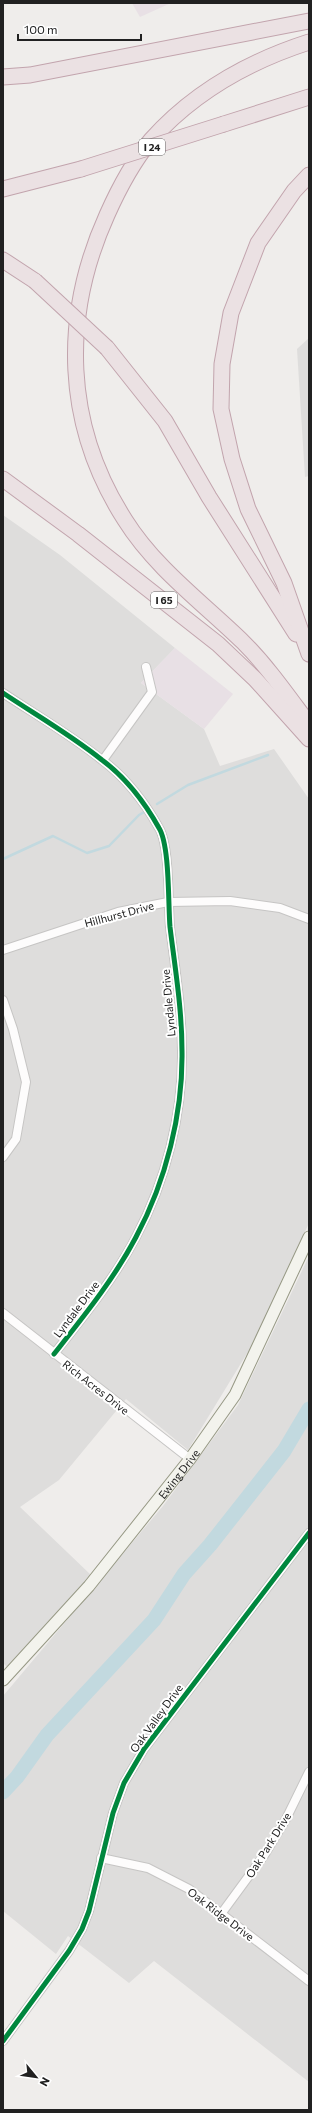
<svg xmlns="http://www.w3.org/2000/svg" width="312" height="2113" viewBox="0 0 312 2113" font-family="Commissioner,sans-serif">
<rect width="100%" height="100%" fill="#efedeb"/>
<g fill="#dedddc">
<path d="M309,338V476L305,477L297,349Z"/>
<path d="M3,515L60,555L175,648L141,683L204,729L220,766L274,749L309,799V1223L254,1342L188,1450L126,1399L59,1480L20,1507L91,1575L7,1667L3,1663Z"/>
<path d="M309,1256V2082L154,1961L129,1983L68,1936L56,1954L3,1911V1696L163,1506L238,1405Z"/>
</g>
<g fill="#e8e0e5">
<path d="M132,3H171L140,17Z"/>
<path d="M175,648L233,694L204,729L141,683Z"/>
</g>
<g fill="none" stroke-linecap="round" stroke-linejoin="round">
<g stroke="#c2d9df" stroke-width="2.5">
<path d="M157,804L188,785L268,755"/>
<path d="M3,859L53,836L87,853L109,846L139,815L146,811"/>
</g>
<path stroke="#c2d9df" stroke-width="15" d="M3,1792L17,1777L47,1735L154,1620L184,1574L210,1545L284,1451L309,1409"/>
<defs>
<g id="street">
<path d="M3,693C36,715 71,735 102,760C125,777 145,803 159,828C170,846 168,904 170,927C175,968 182,1009 182,1051C183,1113 166,1181 136,1237C114,1279 84,1316 54,1354"/>
<path d="M103,760L152,692L146,667"/>
<path d="M3,950L118,912L168,902L230,901L280,908L309,919"/>
<path d="M3,1000L13,1029L26,1082L16,1139L3,1157"/>
<path d="M3,1313L190,1459"/>
<path d="M101,1858L148,1868L189,1889L309,1981"/>
<path d="M221,1914L265,1854L286,1819L309,1772"/>
<path d="M3,2041L69,1951L82,1929L89,1911L113,1813L124,1783L144,1749L309,1533"/>
</g>
<g id="secondary">
<path id="s1" d="M3,1680L89,1586L190,1459L235,1395L309,1237"/>
</g>
<g id="highway">
<path d="M309,42C250,61 193,93 151,140C132,163 119,188 107,215C61,317 64,425 125,520C155,568 203,603 243,642C268,667 288,696 309,724"/>
<path d="M3,77L30,75L309,21"/>
<path d="M224,124L309,97"/>
<path d="M3,189L81,169"/>
<path d="M3,260L35,281"/>
<path d="M107,348L165,421L209,497L296,634"/>
<path d="M3,479L78,534L218,644L255,679L309,739"/>
<path d="M309,654L284,583L248,509L232,459L221,409L222,364L231,313L258,243L294,191L309,175"/>
</g>
</defs>
<use href="#street" stroke="#c6c5c4" stroke-width="10"/>
<use href="#secondary" stroke="#969884" stroke-width="13"/>
<use href="#highway" stroke="#c2a4ad" stroke-width="17"/>
<use href="#street" stroke="#fdfcfc" stroke-width="8"/>
<use href="#secondary" stroke="#f3f3ed" stroke-width="11"/>
<use href="#highway" stroke="#ebe1e3" stroke-width="15"/>
<defs>
<g id="highway-bridge">
<path d="M81,169L224,124"/>
<path d="M35,281L107,348"/>
</g>
</defs>
<use href="#highway-bridge" stroke="#c2a4ad" stroke-width="17" stroke-linecap="butt"/>
<use href="#highway-bridge" stroke="#ebe1e3" stroke-width="15"/>
<defs>
<g id="cycleway">
<path d="M3,693C36,715 71,735 102,760C125,777 145,803 159,828C170,846 168,904 170,927C175,968 182,1009 182,1051C183,1113 166,1181 136,1237C114,1279 84,1316 54,1354"/>
<path d="M3,2041L69,1951L82,1929L89,1911L113,1813L124,1783L144,1749L309,1533"/>
</g>
</defs>
<use href="#cycleway" stroke="#fff" stroke-width="8"/>
<use href="#cycleway" stroke="#00873e" stroke-width="5"/>
</g>
<g text-anchor="middle" dominant-baseline="central" stroke-width="4" stroke-linejoin="round" paint-order="stroke">
<g fill="#fff" stroke="#646464" stroke-width="1">
<rect x="139" y="139" width="26" height="16" rx="3"/>
<rect x="151" y="592" width="26" height="16" rx="3"/>
</g>
<g font-size="10" font-weight="bold" fill="#212121">
<text x="152" y="147">I 24</text>
<text x="164" y="600">I 65</text>
</g>
<g font-size="11" fill="#212121" stroke="#fff">
<text transform="translate(119 914) rotate(-15)">Hillhurst Drive</text>
<text transform="translate(168 1003) rotate(-95)">Lyndale Drive</text>
<text transform="translate(76 1309) rotate(-53)">Lyndale Drive</text>
<text transform="translate(96 1387) rotate(38)">Rich Acres Drive</text>
<text stroke="none"><textPath href="#s1" startOffset="271">Ewing Drive</textPath></text>
<text transform="translate(156 1718) rotate(-54)">Oak Valley Drive</text>
<text transform="translate(268 1845) rotate(-58)">Oak Park Drive</text>
<text transform="translate(221 1914) rotate(37)">Oak Ridge Drive</text>
</g>
</g>
<rect width="312" height="2113" fill="none" stroke="#212121" stroke-width="8"/>
<g transform="translate(36 2077) rotate(119)" stroke="#ffffff" stroke-width="3" paint-order="stroke">
<path d="M0-3L7 15L0 10L-7 15Z" fill="#212121"/>
<text y="-6" font-size="11" font-weight="bold" text-anchor="middle" fill="#212121">N</text>
</g>
<path d="M18 34v6h123v-6" fill="none" stroke="#212121" stroke-width="2"/>
<text x="24" y="34" font-size="12" fill="#212121" stroke="#ffffff" stroke-width="3" paint-order="stroke">100 m</text>
</svg>
